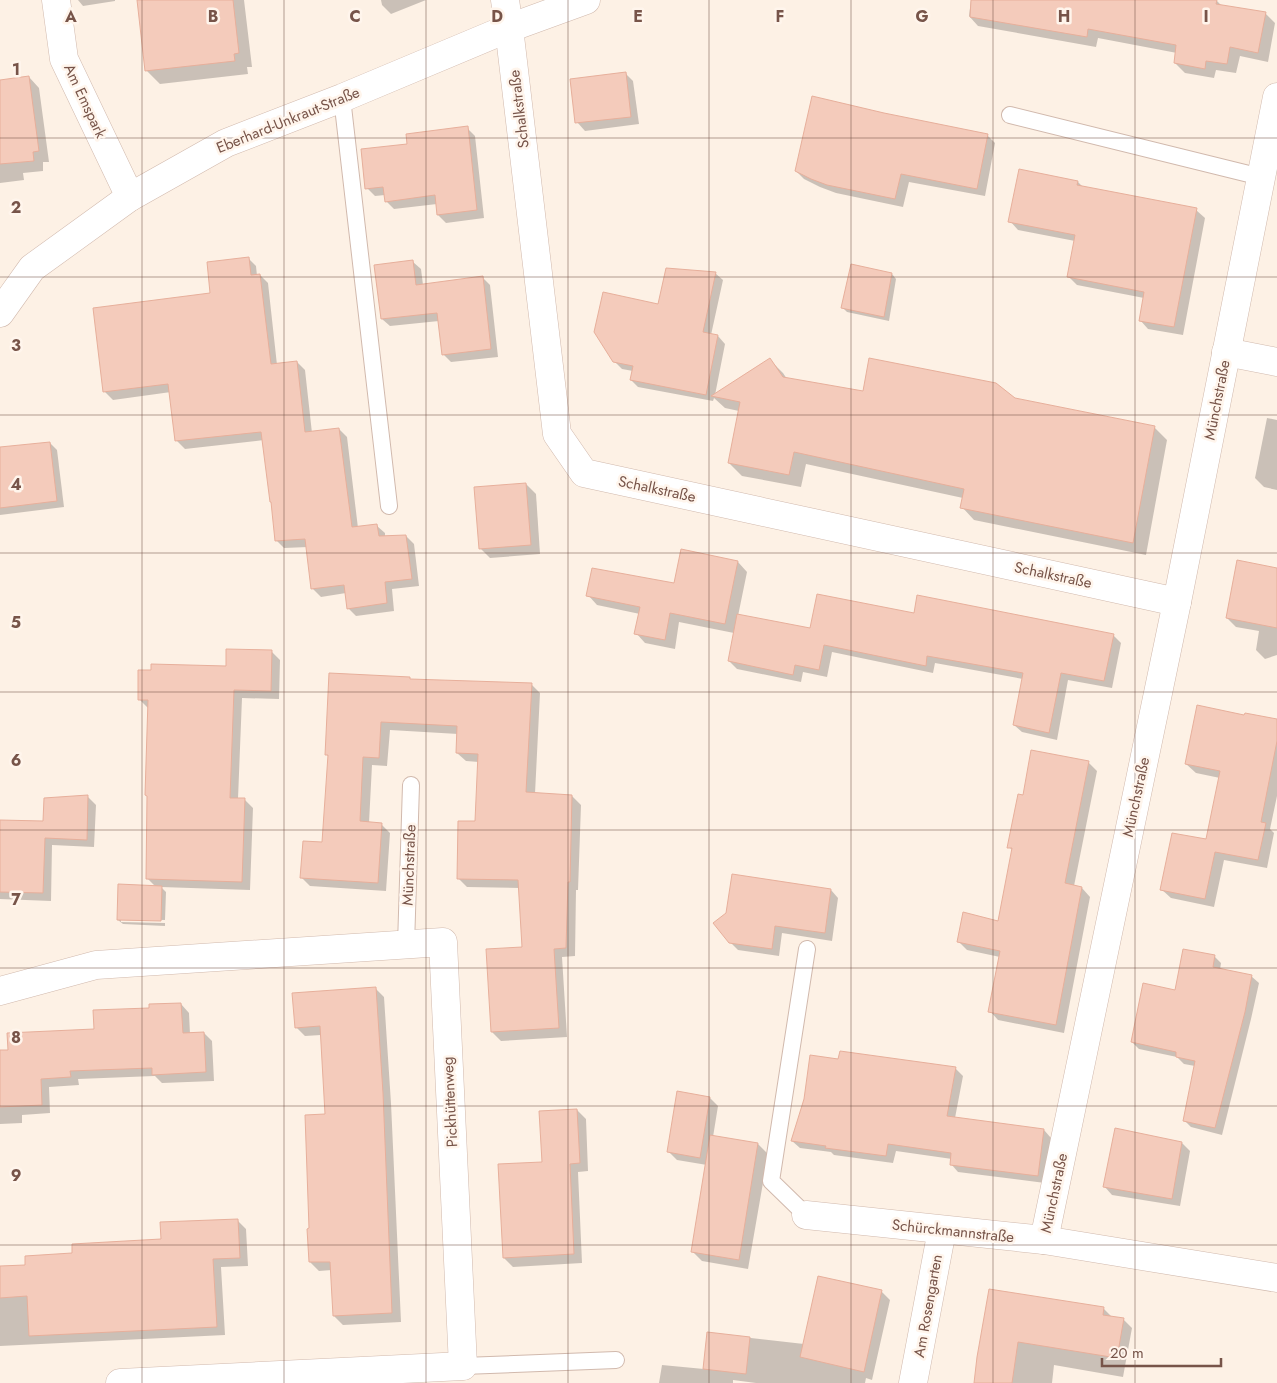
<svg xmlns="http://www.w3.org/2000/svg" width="1277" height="1383" viewBox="0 0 1277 1383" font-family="Jost,sans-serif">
<rect width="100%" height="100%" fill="#fdf1e5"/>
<g fill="#0003">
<path d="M78,0H115V1L83,6Z"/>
<path d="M138,0H244L252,67H247L248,74L160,84L147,71Z"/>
<path d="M381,0H426L391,14L382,5Z"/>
<path d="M971,0H1216L1222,6L1265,13L1275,23L1268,62L1240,56L1236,73L1216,70L1214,78L1185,73L1175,63L1177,53L1098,38L1096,47L978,26L969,16Z"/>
<path d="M625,73L633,81L639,124L585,131L577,122Z"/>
<path d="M29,77L39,88L49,162H43V171L23,173L24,180L0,183V81Z"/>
<path d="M883,115L987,135L995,143L985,196L909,182L903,207L836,193L820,187L804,179L796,171Z"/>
<path d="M467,128L475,136L484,218L446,223L438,215L437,204L394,209L386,201L385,195L375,196L367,188L408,145Z"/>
<path d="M1078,182L1083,187L1196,210L1205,218L1183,335L1148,329L1140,320L1144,298L1077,285L1068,276L1075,241L1018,230L1010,221Z"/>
<path d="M248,258L256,266L257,276L260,275L268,283L277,365L297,362L305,370L312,433L339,429L347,437L358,528L377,526L385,533V537L406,536L414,544L419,586L392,589L394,611L356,616L348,608L346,593L321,597L313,589L308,547L284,548L276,540L264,440L185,449L177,441L171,392L113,400L105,392L212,294Z"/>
<path d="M413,262L421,269L423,285L482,277L490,285L498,357L451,362L443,354L439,321L390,326L382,319Z"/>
<path d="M715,273L723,280L711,335L718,336L725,344L715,395L770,360L783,373L787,379L864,392L1015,399L1154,427L1167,440L1146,555L974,520L962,507L963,498L806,464L801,487L742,476L729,463L739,411L725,408L714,398L713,401L638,387L631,380L633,371L622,369L614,361L659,305Z"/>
<path d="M892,274L896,279L889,321L847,312L843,308Z"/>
<path d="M1267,418L1277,420V490L1264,487L1255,478Z"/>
<path d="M50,443L57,450L64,507L0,515V449Z"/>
<path d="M526,484L536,494L540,554L490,558L480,548Z"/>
<path d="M738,562L747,572L738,616L811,630L914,615L1113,635L1121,643L1112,688L1068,680L1057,740L1022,732L1014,725L1023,679L935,663L933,673L832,652L827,677L803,672L801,682L737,669L729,661L734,633L679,622L675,649L645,643L636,633L640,614L597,605L588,595L675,585Z"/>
<path d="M1277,569V655L1265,659L1256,650L1259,631L1236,627L1227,618Z"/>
<path d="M271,651L280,660L279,699L242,698L238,799H244L253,808L250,890L161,887L166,892L165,920L121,919V922L165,923V926L123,924L118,920L156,887L147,878L148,708L139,699Z"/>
<path d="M409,678L412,681L531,684L540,693L535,794L572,796L581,805L578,890H576L575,956L562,957L567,1037L501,1041L492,1032L523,948L520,888L467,887L458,878L476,822L479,762L466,761L457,753L458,734L390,730L387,766L372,765L369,823L381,824L390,833L386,891L310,886L301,877L323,843L329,757L326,754Z"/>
<path d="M1245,716L1277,720V796L1270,829L1274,833L1267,868L1224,860L1214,907L1171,898L1161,889L1207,841L1220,778L1196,773L1186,764Z"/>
<path d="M1088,762L1097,771L1074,886L1082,888L1090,897L1064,1033L998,1020L990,1011L1000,957L967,950L959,942L999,922L1013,851L1009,847L1024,796Z"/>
<path d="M88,797L96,805L94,847L52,845L51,901L0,899V821L44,823Z"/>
<path d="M831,890L838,898L832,941L782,933L779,956L738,950L730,942Z"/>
<path d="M1214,956L1221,963L1220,970L1251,976L1259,983L1251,1019L1222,1135L1191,1127L1184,1120L1195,1066L1184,1064L1177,1057L1139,1049L1132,1042L1176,991Z"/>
<path d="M375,988L384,997L391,1103L401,1322L343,1325L334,1316L332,1270L319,1271L310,1262L311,1230L326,1115L321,1035L305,1036L296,1027Z"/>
<path d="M181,1004L189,1013L190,1034L204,1033L212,1041L214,1081L162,1083L155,1076L78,1079L79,1085L49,1087L50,1113L22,1115V1123L0,1124V1052L9,1051L95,1030L151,1009Z"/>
<path d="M840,1061L956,1069L963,1076L955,1118L1044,1130L1051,1138L1045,1183L958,1172L951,1164L952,1159L896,1151L893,1163L834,1155L831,1152L800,1148L792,1141Z"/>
<path d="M710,1098L718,1106L713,1137L758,1144L768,1154L748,1269L702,1261L692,1251L707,1165L677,1160L668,1151Z"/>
<path d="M577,1110L586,1119L588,1171L578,1172L582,1263L513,1267L504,1258L543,1163Z"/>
<path d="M1116,1130L1182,1143L1190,1151L1180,1206L1112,1195L1104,1186Z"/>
<path d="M237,1220L246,1229L248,1266L221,1267L225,1335L0,1346V1268L27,1266L74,1254L162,1241Z"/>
<path d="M990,1290L1104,1309L1113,1318L1123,1319L1132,1328L1123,1377L1054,1365L1052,1383H975Z"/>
<path d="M881,1291L890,1300L872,1380L866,1378L865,1383H756L733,1380V1383H659L662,1365L704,1369L708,1333L804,1344Z"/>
</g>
<g fill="#f4cbbb" stroke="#e7af9b">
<path d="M137,0H233L239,53L234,54L235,61L145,71Z"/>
<path d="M971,0H1217L1216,4L1266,12L1258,53L1230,47L1227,64L1206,61L1205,69L1174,63L1176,45L1088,29L1087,37L970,17Z"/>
<path d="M626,72L631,117L575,123L570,79Z"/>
<path d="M29,76L39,151L33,152L34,161L0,164V80Z"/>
<path d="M812,96L884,113L988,134L977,189L901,174L895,199L827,185L811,179L795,171Z"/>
<path d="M468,126L477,210L437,215L435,195L385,202L383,187L365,189L361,149L407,144L406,134Z"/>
<path d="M1019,169L1078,181L1077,185L1197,208L1174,327L1139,321L1144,292L1067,277L1075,235L1008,222Z"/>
<path d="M249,257L251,275L260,274L271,364L297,361L305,432L339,428L352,527L377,524L379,536L406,535L412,579L385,582L387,603L347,609L344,585L311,589L305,539L275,541L271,502H270L261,432L175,441L168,384L103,392L93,308L210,293L207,262Z"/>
<path d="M413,260L416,285L483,276L491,349L442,355L437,313L381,319L374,265Z"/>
<path d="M851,264L892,273L884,317L841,308Z"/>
<path d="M666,268L716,272L703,332L718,335L706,395L630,380L633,366L613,362L594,332L603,292L658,304Z"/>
<path d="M770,358L783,377L863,391L869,358L996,383L1015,398L1155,426L1133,543L960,508L964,489L794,452L789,475L728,463L740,402L711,396Z"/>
<path d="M50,442L57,501L0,508V447Z"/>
<path d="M526,483L531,545L479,549L474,487Z"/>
<path d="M681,549L738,561L725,624L670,613L665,640L634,634L640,607L586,596L592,568L674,583Z"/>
<path d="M1237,560L1277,568V628L1226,618Z"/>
<path d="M817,594L914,613L917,595L1114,634L1104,681L1061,673L1049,733L1013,725L1023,673L927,656L926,666L824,645L819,670L795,665L793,675L728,661L737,614L810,628Z"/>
<path d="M226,649L272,650L271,691L234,690L230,798H245L242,882L146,879L147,796L145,795L148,700H138V670H151V664L226,666Z"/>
<path d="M329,673L410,677V679L532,683L526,792L572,795L570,882H568L566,948L554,949L559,1028L491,1032L486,949L522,947L518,880L457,879L458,821H475L478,754L456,753L457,726L381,722L379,758L363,757L360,821L382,823L378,883L300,878L303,841L322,842L328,755H325Z"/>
<path d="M1197,705L1244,715L1245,713L1277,719V741L1261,822L1266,823L1258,860L1215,852L1205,899L1160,890L1172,833L1206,839L1220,771L1185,764Z"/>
<path d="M1031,750L1089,761L1065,883L1082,887L1056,1025L988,1012L1000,951L957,942L963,912L998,921L1012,848H1007L1018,794L1023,795Z"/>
<path d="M88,795L87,840L45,838L43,893L0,892V820L43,821L44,798Z"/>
<path d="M732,874L831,889L825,933L775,926L772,949L729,943L713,923L726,913Z"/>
<path d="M118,884L162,886L161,921L117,920Z"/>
<path d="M1183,949L1215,955L1213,967L1252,975L1245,1012L1215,1128L1183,1121L1195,1061L1176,1057V1052L1131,1042L1143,983L1175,990Z"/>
<path d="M376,987L383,1093L392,1313L333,1316L330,1262H309L307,1229L309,1228L305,1115L325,1114L320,1026L295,1028L292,993Z"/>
<path d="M181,1003L183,1033L204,1032L206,1072L152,1075V1068L70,1071L71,1077L41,1079L42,1105L0,1107V1050H8L7,1033L94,1029L93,1010L149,1008V1004Z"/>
<path d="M840,1051L956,1067L947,1116L1044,1129L1038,1176L950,1165L951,1153L888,1144L886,1156L825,1148L826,1146L791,1141L804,1099L810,1055L838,1059Z"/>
<path d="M677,1091L710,1097L700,1158L667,1152Z"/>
<path d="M577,1109L580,1163L570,1164L574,1254L503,1258L498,1164L542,1162L539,1111Z"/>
<path d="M1115,1128L1182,1142L1172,1199L1103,1187Z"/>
<path d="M710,1135L758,1143L739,1260L691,1252Z"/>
<path d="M238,1219L240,1258L213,1259L217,1327L29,1336L27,1296L0,1298V1266L25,1265V1256L72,1253V1244L161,1239L160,1222Z"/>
<path d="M818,1276L882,1290L864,1372L800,1357Z"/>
<path d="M989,1289L1104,1307L1103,1315L1124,1318L1117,1358L1018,1342L1012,1383H974L977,1357Z"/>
<path d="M707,1332L750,1337L746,1374L703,1369Z"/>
</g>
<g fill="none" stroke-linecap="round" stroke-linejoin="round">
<defs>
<g id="service">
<path d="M342,98L389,506"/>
<path d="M1010,115L1261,177"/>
<path d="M406,945L411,785"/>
<path d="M806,1215L771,1181L807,949"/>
<path d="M463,1366L616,1360"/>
</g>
<g id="minor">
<path d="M56,0L64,59L130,197"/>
<path d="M505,0L509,28L557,434L584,473L1177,602"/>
<path d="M0,313L32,268L130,197L226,143L342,98L509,28L586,0"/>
<path d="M1226,352L1277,362"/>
<path d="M0,991L96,965L443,942L463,1366L120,1383"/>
<path d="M806,1215L1044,1240L1277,1278"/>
<path d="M1044,1240L1177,602L1277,97"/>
<path d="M913,1383L942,1230"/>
</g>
</defs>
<use href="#service" stroke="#d1b9ad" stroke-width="18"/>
<use href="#minor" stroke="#d1b9ad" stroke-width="29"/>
<use href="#service" stroke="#fff" stroke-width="16"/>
<use href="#minor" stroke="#fff" stroke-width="28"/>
</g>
<path fill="none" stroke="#775449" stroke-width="1" stroke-opacity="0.55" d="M142,0V1383M284,0V1383M426,0V1383M568,0V1383M709,0V1383M851,0V1383M993,0V1383M1135,0V1383M0,138H1277M0,277H1277M0,415H1277M0,553H1277M0,692H1277M0,830H1277M0,968H1277M0,1106H1277M0,1245H1277"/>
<g text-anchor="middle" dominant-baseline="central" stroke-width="5" stroke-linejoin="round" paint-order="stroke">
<g font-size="15" fill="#775449" stroke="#fff5ec">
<text transform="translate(85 101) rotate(65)">Am Emspark</text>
<text transform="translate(519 109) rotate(-97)">Schalkstraße</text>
<text transform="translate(288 120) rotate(-22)">Eberhard-Unkraut-Straße</text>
<text transform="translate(1217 400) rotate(-79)">Münchstraße</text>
<text transform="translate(657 489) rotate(12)">Schalkstraße</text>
<text transform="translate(1053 575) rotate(12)">Schalkstraße</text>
<text transform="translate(1136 797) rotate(-78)">Münchstraße</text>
<text transform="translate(409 865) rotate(-88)">Münchstraße</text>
<text transform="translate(450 1102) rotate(-93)">Pickhüttenweg</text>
<text transform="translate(1054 1193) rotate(-78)">Münchstraße</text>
<text transform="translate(953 1231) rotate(6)">Schürckmannstraße</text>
<text transform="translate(928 1306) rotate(-80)">Am Rosengarten</text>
</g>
</g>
<g font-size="16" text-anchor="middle" font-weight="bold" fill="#775449" stroke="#fff5ec" stroke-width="5" stroke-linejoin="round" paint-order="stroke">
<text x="71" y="22">A</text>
<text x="213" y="22">B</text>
<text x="355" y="22">C</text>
<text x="497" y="22">D</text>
<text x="638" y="22">E</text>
<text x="780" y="22">F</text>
<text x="922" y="22">G</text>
<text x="1064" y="22">H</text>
<text x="1206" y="22">I</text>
<text x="16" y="75">1</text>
<text x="16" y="213">2</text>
<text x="16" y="351">3</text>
<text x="16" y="490">4</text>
<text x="16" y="628">5</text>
<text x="16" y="766">6</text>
<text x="16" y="905">7</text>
<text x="16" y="1043">8</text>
<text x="16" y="1181">9</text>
</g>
<path d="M1102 1358v8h119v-8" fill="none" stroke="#775449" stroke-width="2.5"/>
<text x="1110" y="1358" font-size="15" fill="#775449" stroke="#fff5ec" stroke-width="4" paint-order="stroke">20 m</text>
</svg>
